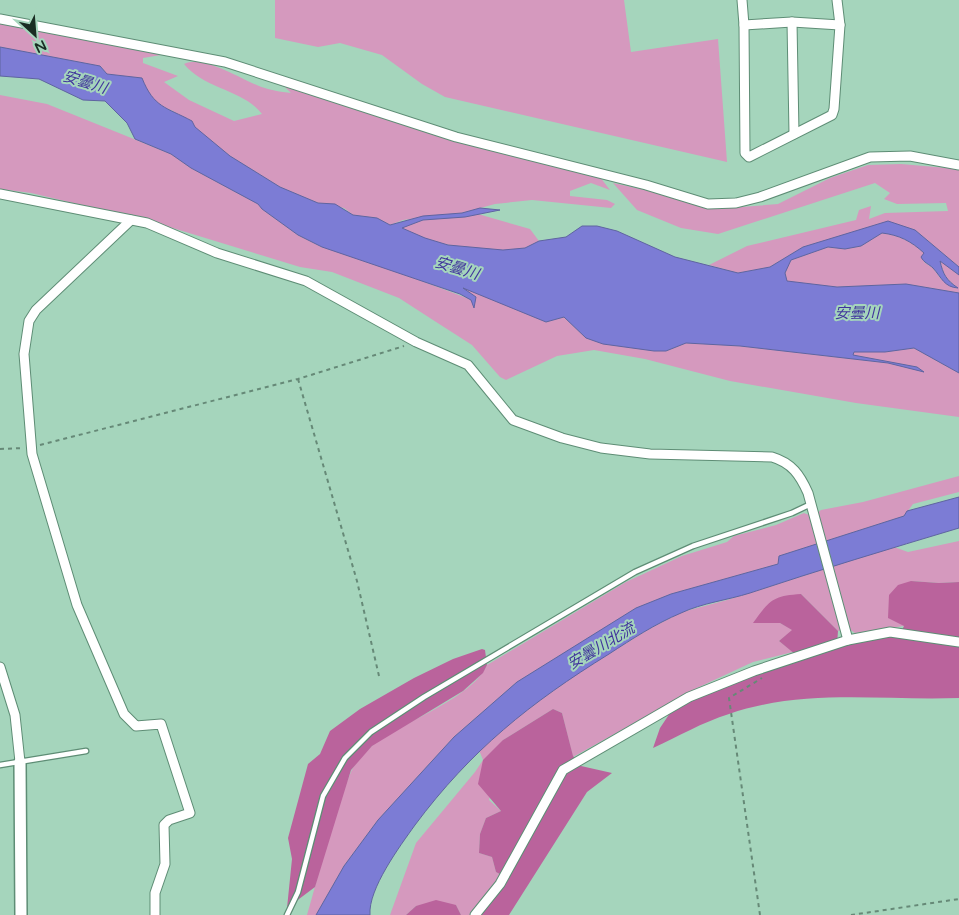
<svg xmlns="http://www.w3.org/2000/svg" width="959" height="915" viewBox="0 0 959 915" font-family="'Varela Round','Noto Sans JP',sans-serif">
<rect width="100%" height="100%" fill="#a5d5bc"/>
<g fill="#d599be">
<path d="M275,0H624L631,52L718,39L727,162L445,97L422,84L382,55L340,43L318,47L275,38Z"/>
<path d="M0,22L38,31L113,42L185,58L161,55L143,58V63L178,76L164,82L189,100L234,121L262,114C244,90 204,89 184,64C205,53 247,84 268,89C275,91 283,92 291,93L285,87L270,81L455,134L593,168L610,190L591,183L570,191V196L607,200L615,204L611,208L532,200L495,204L462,213L403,220L390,225L377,218L353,215L344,208L318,203L280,187L230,156L173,111L159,106L148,94L122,76L107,74L100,66L0,47Z"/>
<path d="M0,95L47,104L171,154L191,168L258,204L262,209L298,235L322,247L377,264L472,300L476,297L461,287L470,290L546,322L564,317L586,338L654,351H666L686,343L740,346L888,363L922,371L917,367L853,355L854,352H885L914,348L959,373V417L856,403L730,381L645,359L594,350L557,356L506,380L500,377L472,345L433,320L399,298L332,272L300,267L153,222L31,193L0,189Z"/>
<path d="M901,164L959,169V267L915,230L888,222L803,247L770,267L738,273L709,265L747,246L856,220L859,210L871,206L869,219L885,213L948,211L946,203L897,204L884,199L890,193L875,183L718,234L681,228L637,210L613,183L729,208L778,204L830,178L868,165Z"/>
<path d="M478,214L530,229L539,241C535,243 530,246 525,248C501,255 421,245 401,228L423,220Z"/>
<path d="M882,233C899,235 911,241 924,253V262L933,268L941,279L957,287C945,279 943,273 940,260L959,275V293L906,284L837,287L787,282L785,273L791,260L828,247L845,249L861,246Z"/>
<path d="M959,476V492L913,504L904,516L779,556L778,564L671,594L636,608L517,682L454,737L378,820L344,866L316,915H307C321,868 331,817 351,772C354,764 365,752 372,746C401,722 472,699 487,665L626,582L682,556L727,542L734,536L776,525L804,513C810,516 816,515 821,510L863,502Z"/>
<path d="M959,541V582L939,583L911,581L904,626L855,633L849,629L838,631L801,594L754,623H780L793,630L779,641L793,652L753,662L697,688L573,757L562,713L553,709L503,740L489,800L501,811L486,818L480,834L479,853L492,857L496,872L501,875L494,887L471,915H461L456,905L416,906L406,915H390L416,843L475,772L483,760L479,750L500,730L566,681L649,629L682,612L727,600L894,547L908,552Z"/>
</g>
<g fill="#ba639c">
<path d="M911,581L939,583L959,582V698C882,701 804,688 729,714C703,722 677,737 653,748L660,728L672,710L723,686L801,659L779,641L792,630L780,623H753C770,600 772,596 801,594L838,631L837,645L901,632L904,626L888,618L889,595L898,585Z"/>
<path d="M482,649L485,650L487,665L483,673L463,691L372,746L351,770L315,887L287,908L292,859L288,838L308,764L320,754L330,731L360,709L414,678L453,659Z"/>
<path d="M553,709L562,713L573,756L581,766L612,773L587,792L509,915H479L507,878L496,872L492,857L479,853L480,834L486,818L501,811L478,784L483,760L503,740Z"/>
<path d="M436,900L456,905L461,915H406L416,906Z"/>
</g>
<g fill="#7c7cd5" stroke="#5f64a0">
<path d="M0,47L100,66L107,74L142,78C154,108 166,107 192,121L195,127L230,156L280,187L318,203L335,204L353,215L377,218L390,225L423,216L462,213L480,208L500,210L465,217L423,220L402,228L425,238L448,245L503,250L525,248L539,241L566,237L582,226H597L617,231L675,257L738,273L770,267L803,247L888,221L915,230L959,267V275L940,261C943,274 946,280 958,288C944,287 942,278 933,268C929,264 924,263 921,257L924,253C911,241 899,235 882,233L861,246L845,249L828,247L791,260L785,273L787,281L837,287L906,284L959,293V373L914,348L885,352H854L853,355L917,367L924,372L888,363L740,346L686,343L666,351H654L603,344L586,338L564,317L546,322L463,288L476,297L474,308L471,300L460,294L322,247L298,235L262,209L258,204L191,168L171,154L135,139L127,123L105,101L83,100L39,79L0,76Z"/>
<path d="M959,497V528C889,549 819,570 750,593C728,600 702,603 681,613C655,624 632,639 609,654C530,703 471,750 415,825C400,846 368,889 370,915H316L344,866L378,820L454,737L517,682L636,608L671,594L778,564L779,556L904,516L907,511Z"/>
</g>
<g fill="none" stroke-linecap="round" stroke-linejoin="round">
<defs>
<g id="lane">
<path d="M0,765L86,751"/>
<path d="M287,915L298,892L323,796L345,758L371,732L424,697L635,572L693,546L792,513L811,504"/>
</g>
<g id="street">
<path d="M742,0L744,25L745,153L749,157L832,115L834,109L840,25L837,0"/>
<path d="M0,19L225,62L456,137L646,185L708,204L736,203L760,197L870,157L910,156L959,165"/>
<path d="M792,22L794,134"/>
<path d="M744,25L792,22L840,25"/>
<path d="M0,194L147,223L217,253L306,281L416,342L468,365L513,420L562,438L601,448L650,454L772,457C792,463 800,475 808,493L848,640"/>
<path d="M131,220L36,310L29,321L24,354L32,454L77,605L124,714L136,726L161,724L190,813L169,820L164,825L165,864L155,893V915"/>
<path d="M0,667L15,715L20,762"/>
<path d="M475,915L500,884L563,770L689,697L754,671L848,640L890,632L959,642"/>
</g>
<path id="secondary" d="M20,762L21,915"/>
</defs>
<use href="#lane" stroke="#5e8d75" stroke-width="7"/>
<use href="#street" stroke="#5e8d75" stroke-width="11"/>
<use href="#secondary" stroke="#5e8d75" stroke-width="14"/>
<g stroke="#668977" stroke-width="2" stroke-dasharray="4 4" stroke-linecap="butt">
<path d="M298,379L357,581L379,676"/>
<path d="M40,445L298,379L404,346"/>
<path d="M0,449L23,448"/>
<path d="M760,915L729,698L762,678"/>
<path d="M851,915L959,899"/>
</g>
<use href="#lane" stroke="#fff" stroke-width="4.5"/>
<use href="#street" stroke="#fff" stroke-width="9"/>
<use href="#secondary" stroke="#fff" stroke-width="11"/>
</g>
<g text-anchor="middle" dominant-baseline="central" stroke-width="4" stroke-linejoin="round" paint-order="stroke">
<g font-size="15" font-style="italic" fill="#40349c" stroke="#a5d5bc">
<text transform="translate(85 82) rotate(17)">安曇川</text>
<text transform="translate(457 268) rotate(17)">安曇川</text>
<text x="857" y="313">安曇川</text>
<text transform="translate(601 646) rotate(-31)">安曇川北流</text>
</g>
</g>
<g transform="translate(35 35) rotate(154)" stroke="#a5d5bc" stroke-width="4" paint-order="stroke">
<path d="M0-4L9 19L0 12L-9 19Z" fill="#1a2d23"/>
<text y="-8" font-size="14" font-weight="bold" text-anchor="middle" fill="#1a2d23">N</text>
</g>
</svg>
